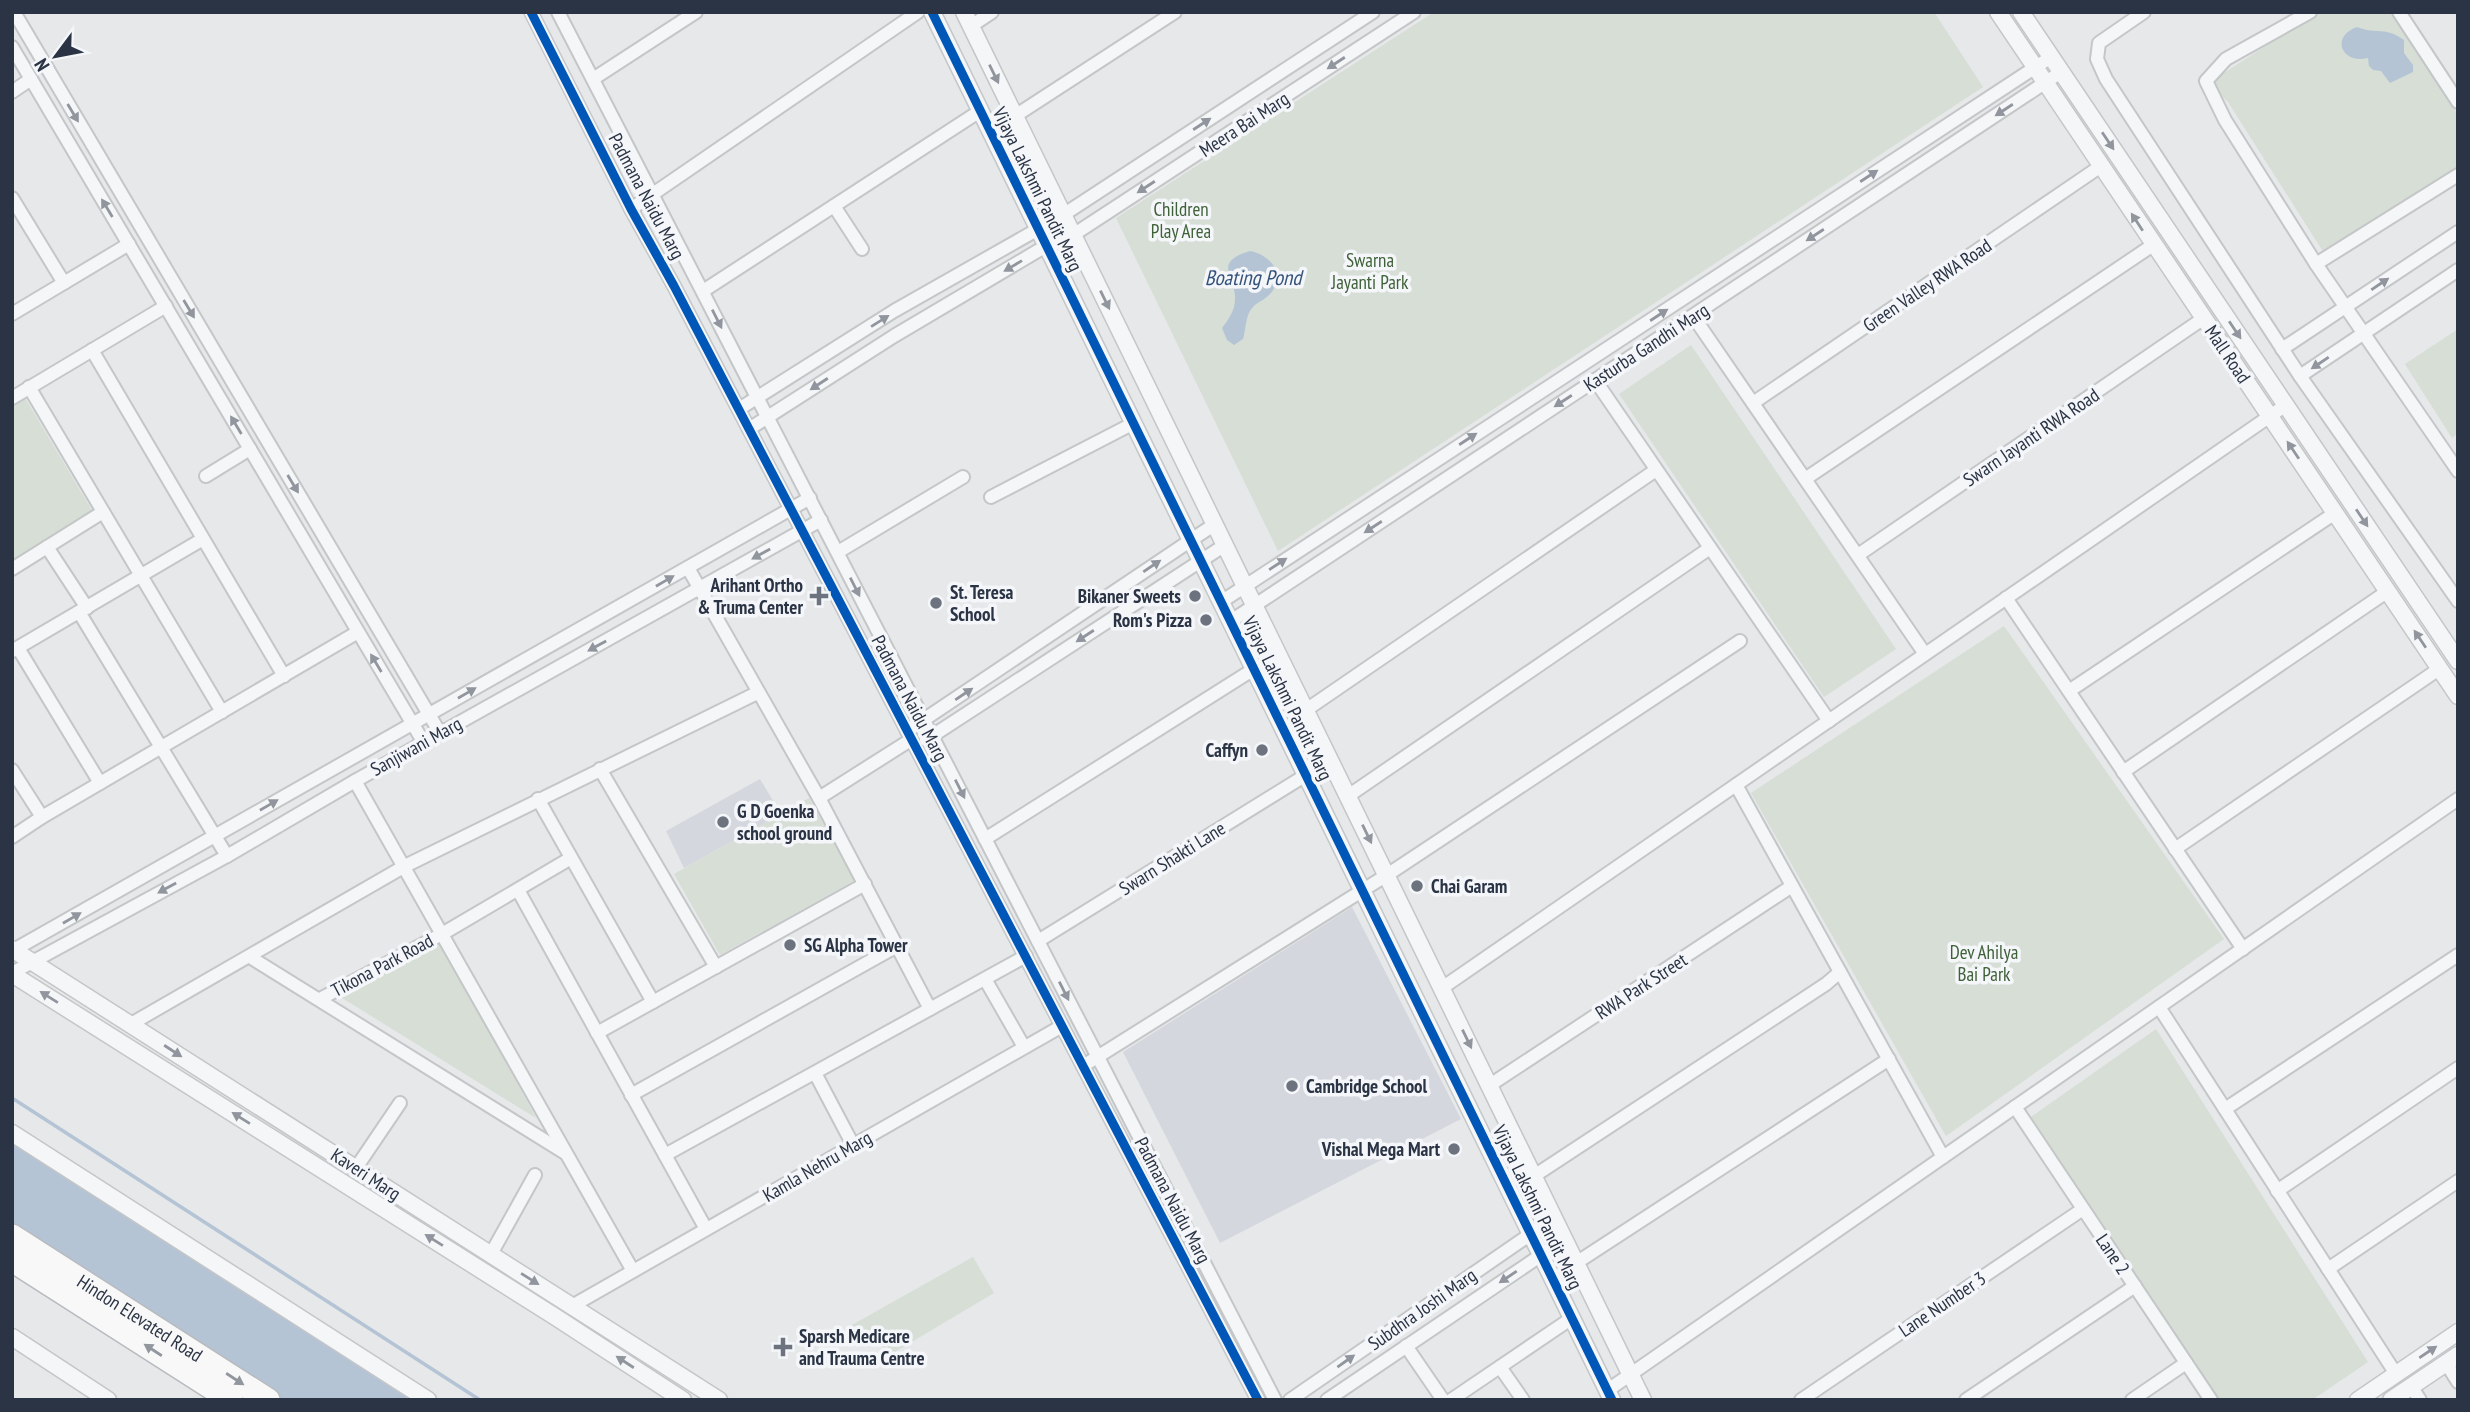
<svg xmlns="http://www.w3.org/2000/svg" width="2470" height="1412" viewBox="0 0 2470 1412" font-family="'PT Sans Narrow',sans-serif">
<rect width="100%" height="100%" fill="#e6e8ea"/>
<g fill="#d4d7dd">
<path d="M760,779L781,814L684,868L666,831Z"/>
<path d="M1352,907L1461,1119L1220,1243L1123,1052Z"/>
</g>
<g fill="#d6ded6">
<path d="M1434,12H1934L1983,87L1278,551L1116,218Z"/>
<path d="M2318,12H2392L2458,115V168L2324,253L2228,102L2206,81L2213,80Z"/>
<path d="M2458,329V433L2452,438L2405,364Z"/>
<path d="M1691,345L1896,649L1824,697L1619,394Z"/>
<path d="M25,398L93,512L12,561V406Z"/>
<path d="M2004,626L2224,939L1946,1136L1751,793Z"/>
<path d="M809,798L855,880L720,955L674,874Z"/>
<path d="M440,942L536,1118L339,996Z"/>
<path d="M2156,1029L2368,1362L2312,1400H2216L2031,1117Z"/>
<path d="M973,1257L994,1293L893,1353L850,1326Z"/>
</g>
<g fill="#b4c4d5">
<path d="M2357,27C2377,35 2385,26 2404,40V53L2413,65V72L2390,83L2381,71L2373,70L2369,66L2368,58C2343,65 2329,37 2357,27Z"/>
<path d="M1250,251C1271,255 1287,275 1270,294C1265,300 1257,302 1253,307C1245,315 1246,330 1243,339L1234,345L1227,340L1222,328C1229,319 1236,309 1235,296C1234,275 1213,262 1250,251Z"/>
<path d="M12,1143L411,1400H271L12,1233Z"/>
</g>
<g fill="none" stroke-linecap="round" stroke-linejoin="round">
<path stroke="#b4c4d5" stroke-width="3.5" d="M12,1098L480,1400"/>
<defs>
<g id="minor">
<path d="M14,12L440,733"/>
<path d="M531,12L631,209L674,286L1258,1400"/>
<path d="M558,12L1275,1400"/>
<path d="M2144,12L2099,43L2097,59L2106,79L2300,376L2458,601"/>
<path d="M2310,12L2226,59L2206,81L2225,120L2316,264L2458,471"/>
<path d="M2399,12L2458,102"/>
<path d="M971,26L992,12"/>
<path d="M12,47L424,743"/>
<path d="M593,79L696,12"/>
<path d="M12,92L31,79"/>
<path d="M1015,116L1175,12"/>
<path d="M12,198L64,283"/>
<path d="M834,206L862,249"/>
<path d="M631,209L918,12"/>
<path d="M2316,264L2458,175"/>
<path d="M703,291L980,111"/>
<path d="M12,314L129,244"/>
<path d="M1693,316L1925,654"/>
<path d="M2282,349L2458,232"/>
<path d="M92,350L284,676"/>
<path d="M2300,376L2458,270"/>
<path d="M1595,380L1829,721"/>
<path d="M29,387L222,712"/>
<path d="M12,398L166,306"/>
<path d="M1753,403L2101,166"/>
<path d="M739,409L894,311L1063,215L1373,12"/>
<path d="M749,429L894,336L1046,246L1073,235L1414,12"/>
<path d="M206,476L250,449"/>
<path d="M1805,479L2153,245"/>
<path d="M991,497L1134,423"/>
<path d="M47,547L87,608"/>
<path d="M838,552L963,477"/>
<path d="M1858,555L2204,318"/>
<path d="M688,568L819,798L930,1009"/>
<path d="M12,569L103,512"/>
<path d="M2006,598L2243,949"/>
<path d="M1221,602L2051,57"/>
<path d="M79,612L227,856"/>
<path d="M1231,621L2061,72"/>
<path d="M18,648L100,783"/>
<path d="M12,651L203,539"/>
<path d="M2069,691L2335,513"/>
<path d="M1306,710L1656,470"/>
<path d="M907,731L1215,524"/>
<path d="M926,740L1225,545"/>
<path d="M600,769L716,967"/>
<path d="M12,770L42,817"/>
<path d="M2123,772L2388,591"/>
<path d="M355,781L633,1271"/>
<path d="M1736,785L1943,1157"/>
<path d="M1348,796L1710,548"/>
<path d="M819,798L912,739"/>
<path d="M538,799L653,1002"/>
<path d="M12,837L42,817L358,632"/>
<path d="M985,839L1254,669"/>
<path d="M2175,849L2439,669"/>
<path d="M518,890L706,1229"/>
<path d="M1038,941L1306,775"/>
<path d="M12,951L810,498"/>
<path d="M250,957L565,1153"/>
<path d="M12,973L227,856L355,781L821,520"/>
<path d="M985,979L1024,1047"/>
<path d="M1442,988L2286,405"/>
<path d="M320,999L442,934L571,858"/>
<path d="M2159,1007L2396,1374"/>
<path d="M131,1024L405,866L757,693"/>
<path d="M597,1033L865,884"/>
<path d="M1083,1066L1387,875L1740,641"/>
<path d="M815,1073L853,1145"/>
<path d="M1490,1085L1792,886"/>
<path d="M631,1095L897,946"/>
<path d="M2015,1107L2211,1400"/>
<path d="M2225,1109L2458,955"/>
<path d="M665,1155L1026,956"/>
<path d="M356,1168L400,1103"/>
<path d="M1534,1176L1826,984L1840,972"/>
<path d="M2277,1191L2458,1068"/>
<path d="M491,1254L535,1175"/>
<path d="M1576,1263L1889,1059"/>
<path d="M2328,1269L2458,1181"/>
<path d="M572,1306L1062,1026"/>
<path d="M1406,1346L1443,1400"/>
<path d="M2446,1363L2458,1382"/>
<path d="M1500,1367L1523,1400"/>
<path d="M2411,1386L2420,1400"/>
<path d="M1608,1390L2458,799"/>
<path d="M1290,1400L1554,1218"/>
<path d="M1327,1400L1565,1239"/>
<path d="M1451,1400L1572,1318"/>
<path d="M1801,1400L2083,1209"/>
<path d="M1966,1400L2135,1286"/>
<path d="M2132,1400L2186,1363"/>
</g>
<g id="tertiary">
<path d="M932,12L1612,1400"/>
<path d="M964,12L1643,1400"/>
<path d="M1998,12L2458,696"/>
<path d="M2021,12L2458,661"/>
<path d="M12,949L719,1400"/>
<path d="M12,974L554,1316L683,1400"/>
<path d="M12,1133L428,1400"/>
<path d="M12,1337L108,1400"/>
<path d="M2358,1400L2458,1332"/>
<path d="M2391,1400L2458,1355"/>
</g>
<g id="motorway">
<path id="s1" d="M12,1236L268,1400"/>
<path d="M12,1260L231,1400"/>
</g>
</defs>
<use href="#minor" stroke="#c4c6c8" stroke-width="16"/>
<use href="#tertiary" stroke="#c4c6c8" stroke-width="19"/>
<use href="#motorway" stroke="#b8bbbf" stroke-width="26"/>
<use href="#minor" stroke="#f5f6f7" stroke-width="12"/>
<use href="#tertiary" stroke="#f5f6f7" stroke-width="16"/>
<use href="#motorway" stroke="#f8f8f8" stroke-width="23"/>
<defs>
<g id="cycleway">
<path d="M531,12L631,209L674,286L1258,1400"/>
<path d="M932,12L1612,1400"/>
</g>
</defs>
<use href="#cycleway" stroke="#f4f6f9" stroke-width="13"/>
<use href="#cycleway" stroke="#0057b8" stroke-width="9"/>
</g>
<defs><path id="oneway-solid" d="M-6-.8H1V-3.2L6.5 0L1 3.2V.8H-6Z" transform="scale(1.75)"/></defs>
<g fill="#90959e">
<use href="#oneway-solid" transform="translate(1336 63) rotate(147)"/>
<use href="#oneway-solid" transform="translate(994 74) rotate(64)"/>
<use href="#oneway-solid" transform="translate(2004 110) rotate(147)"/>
<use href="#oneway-solid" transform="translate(73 113) rotate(59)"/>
<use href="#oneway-solid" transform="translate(1202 124) rotate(-33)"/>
<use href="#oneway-solid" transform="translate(2108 141) rotate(56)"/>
<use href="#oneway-solid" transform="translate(1869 176) rotate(-33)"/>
<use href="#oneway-solid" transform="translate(1146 187) rotate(147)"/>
<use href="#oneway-solid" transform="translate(107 208) rotate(-121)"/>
<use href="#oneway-solid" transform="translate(2137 222) rotate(-123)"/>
<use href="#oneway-solid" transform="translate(1815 235) rotate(147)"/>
<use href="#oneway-solid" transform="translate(1013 266) rotate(149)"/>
<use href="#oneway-solid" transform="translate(2380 284) rotate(-34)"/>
<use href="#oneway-solid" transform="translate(1105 300) rotate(64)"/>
<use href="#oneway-solid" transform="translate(189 309) rotate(59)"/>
<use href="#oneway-solid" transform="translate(1659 315) rotate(-33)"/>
<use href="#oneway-solid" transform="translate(717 319) rotate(63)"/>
<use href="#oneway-solid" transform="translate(880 321) rotate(-32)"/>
<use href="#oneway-solid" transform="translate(2235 330) rotate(56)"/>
<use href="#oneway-solid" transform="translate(2320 363) rotate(146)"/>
<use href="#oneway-solid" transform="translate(819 384) rotate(147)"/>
<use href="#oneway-solid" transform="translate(1563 401) rotate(147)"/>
<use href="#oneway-solid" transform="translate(236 425) rotate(-121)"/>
<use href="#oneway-solid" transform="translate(1468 439) rotate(-33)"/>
<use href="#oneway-solid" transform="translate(2293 450) rotate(-124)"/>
<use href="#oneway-solid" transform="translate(293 484) rotate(59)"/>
<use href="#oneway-solid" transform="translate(2362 518) rotate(56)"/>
<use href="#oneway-solid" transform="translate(1373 527) rotate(147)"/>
<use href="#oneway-solid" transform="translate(761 554) rotate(151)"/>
<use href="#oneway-solid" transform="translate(1278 564) rotate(-33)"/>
<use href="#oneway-solid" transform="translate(1152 566) rotate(-34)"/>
<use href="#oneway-solid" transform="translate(665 581) rotate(-30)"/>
<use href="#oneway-solid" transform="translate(855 587) rotate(63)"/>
<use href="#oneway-solid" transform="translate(1085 636) rotate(147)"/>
<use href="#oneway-solid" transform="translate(2420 639) rotate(-124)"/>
<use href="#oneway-solid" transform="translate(597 646) rotate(151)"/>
<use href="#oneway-solid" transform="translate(376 663) rotate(-121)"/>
<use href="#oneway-solid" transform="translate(467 693) rotate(-30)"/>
<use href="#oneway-solid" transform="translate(964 694) rotate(-34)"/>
<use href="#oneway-solid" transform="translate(960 789) rotate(63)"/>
<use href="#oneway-solid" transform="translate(269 805) rotate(-30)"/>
<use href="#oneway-solid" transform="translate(1367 834) rotate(64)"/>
<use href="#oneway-solid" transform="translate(167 888) rotate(151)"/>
<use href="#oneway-solid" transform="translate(72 918) rotate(-30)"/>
<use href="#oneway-solid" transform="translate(1064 991) rotate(63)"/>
<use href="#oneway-solid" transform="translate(49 997) rotate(-148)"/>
<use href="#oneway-solid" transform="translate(1467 1039) rotate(64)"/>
<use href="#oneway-solid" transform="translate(173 1051) rotate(33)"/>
<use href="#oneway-solid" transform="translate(241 1118) rotate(-148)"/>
<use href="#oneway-solid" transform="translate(434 1240) rotate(-148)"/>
<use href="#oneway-solid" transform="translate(1508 1277) rotate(146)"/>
<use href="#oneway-solid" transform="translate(530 1279) rotate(32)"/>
<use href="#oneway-solid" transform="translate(2428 1352) rotate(-34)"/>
<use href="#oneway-solid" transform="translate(1346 1361) rotate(-35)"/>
<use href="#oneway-solid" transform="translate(625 1362) rotate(-147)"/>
</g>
<g fill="#92969e">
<use href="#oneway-solid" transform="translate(153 1350) rotate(-147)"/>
<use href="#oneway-solid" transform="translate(235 1379) rotate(33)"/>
</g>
<g fill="#6c737f" stroke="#f4f6f9" stroke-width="2.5">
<path d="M815.5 585.5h7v7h7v7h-7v7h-7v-7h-7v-7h7z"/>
<circle cx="1195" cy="596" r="7"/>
<circle cx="936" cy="603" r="7"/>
<circle cx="1206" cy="620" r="7"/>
<circle cx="1262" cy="750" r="7"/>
<circle cx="723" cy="822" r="7"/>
<circle cx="1417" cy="886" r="7"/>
<circle cx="790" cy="945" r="7"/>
<circle cx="1292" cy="1086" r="7"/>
<circle cx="1454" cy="1149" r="7"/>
<path d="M779.5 1336.5h7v7h7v7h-7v7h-7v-7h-7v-7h7z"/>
</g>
<g text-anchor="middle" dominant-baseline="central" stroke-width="7" stroke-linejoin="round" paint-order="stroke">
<g font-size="19" fill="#2b3445" stroke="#f4f6f9">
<text transform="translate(1244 124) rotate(-33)">Meera Bai Marg</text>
<text transform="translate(1038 189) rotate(64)">Vijaya Lakshmi Pandit Marg</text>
<text transform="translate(647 196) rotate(62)">Padmana Naidu Marg</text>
<text transform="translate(1927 285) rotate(-34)">Green Valley RWA Road</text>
<text transform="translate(1646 347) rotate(-33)">Kasturba Gandhi Marg</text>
<text transform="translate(2228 354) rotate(56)">Mall Road</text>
<text transform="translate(2031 437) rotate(-34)">Swarn Jayanti RWA Road</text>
<text transform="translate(910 698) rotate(62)">Padmana Naidu Marg</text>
<text transform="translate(1288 698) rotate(64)">Vijaya Lakshmi Pandit Marg</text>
<text transform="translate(416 746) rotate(-29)">Sanjiwani Marg</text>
<text transform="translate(1172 858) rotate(-32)">Swarn Shakti Lane</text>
<text transform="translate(382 965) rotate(-28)">Tikona Park Road</text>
<text transform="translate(1641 986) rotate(-33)">RWA Park Street</text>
<text transform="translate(817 1166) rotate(-30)">Kamla Nehru Marg</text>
<text transform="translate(366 1174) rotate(33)">Kaveri Marg</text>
<text transform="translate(1173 1200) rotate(62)">Padmana Naidu Marg</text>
<text transform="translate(1538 1207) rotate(64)">Vijaya Lakshmi Pandit Marg</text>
<text transform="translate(2113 1254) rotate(56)">Lane 2</text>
<text transform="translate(1942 1304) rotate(-34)">Lane Number 3</text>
<text transform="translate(1422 1309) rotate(-35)">Subdhra Joshi Marg</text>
<text stroke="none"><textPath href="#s1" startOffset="152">Hindon Elevated Road</textPath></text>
</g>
<g font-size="19" fill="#3f6138" stroke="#f4f6f9">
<text x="1181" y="209">Children<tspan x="1181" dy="22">Play Area</tspan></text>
<text x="1370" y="260">Swarna<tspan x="1370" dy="22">Jayanti Park</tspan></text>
<text x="1984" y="952">Dev Ahilya<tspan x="1984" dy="22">Bai Park</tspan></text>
</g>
<g font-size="19" font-weight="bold" fill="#2b3445" stroke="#f4f6f9" text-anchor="start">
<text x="803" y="585" text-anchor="end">Arihant Ortho<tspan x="803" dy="22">&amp; Truma Center</tspan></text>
<text x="950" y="592">St. Teresa<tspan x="950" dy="22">School</tspan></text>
<text x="1181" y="596" text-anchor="end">Bikaner Sweets</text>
<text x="1192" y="620" text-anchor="end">Rom's Pizza</text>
<text x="1248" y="750" text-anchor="end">Caffyn</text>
<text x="737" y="811">G D Goenka<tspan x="737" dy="22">school ground</tspan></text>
<text x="1431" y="886">Chai Garam</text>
<text x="804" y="945">SG Alpha Tower</text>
<text x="1306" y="1086">Cambridge School</text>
<text x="1440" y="1149" text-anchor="end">Vishal Mega Mart</text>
<text x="799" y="1336">Sparsh Medicare<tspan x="799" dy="22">and Trauma Centre</tspan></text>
</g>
<g font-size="21" font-style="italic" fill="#34527a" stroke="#f4f6f9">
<text x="1253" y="277">Boating Pond</text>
</g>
</g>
<rect width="2470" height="1412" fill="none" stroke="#2b3445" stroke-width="28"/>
<g transform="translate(56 56) rotate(238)" stroke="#f4f6f9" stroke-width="5" paint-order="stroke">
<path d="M0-5L12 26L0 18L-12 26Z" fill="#2b3445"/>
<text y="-10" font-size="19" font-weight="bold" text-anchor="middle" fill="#2b3445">N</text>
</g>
</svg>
